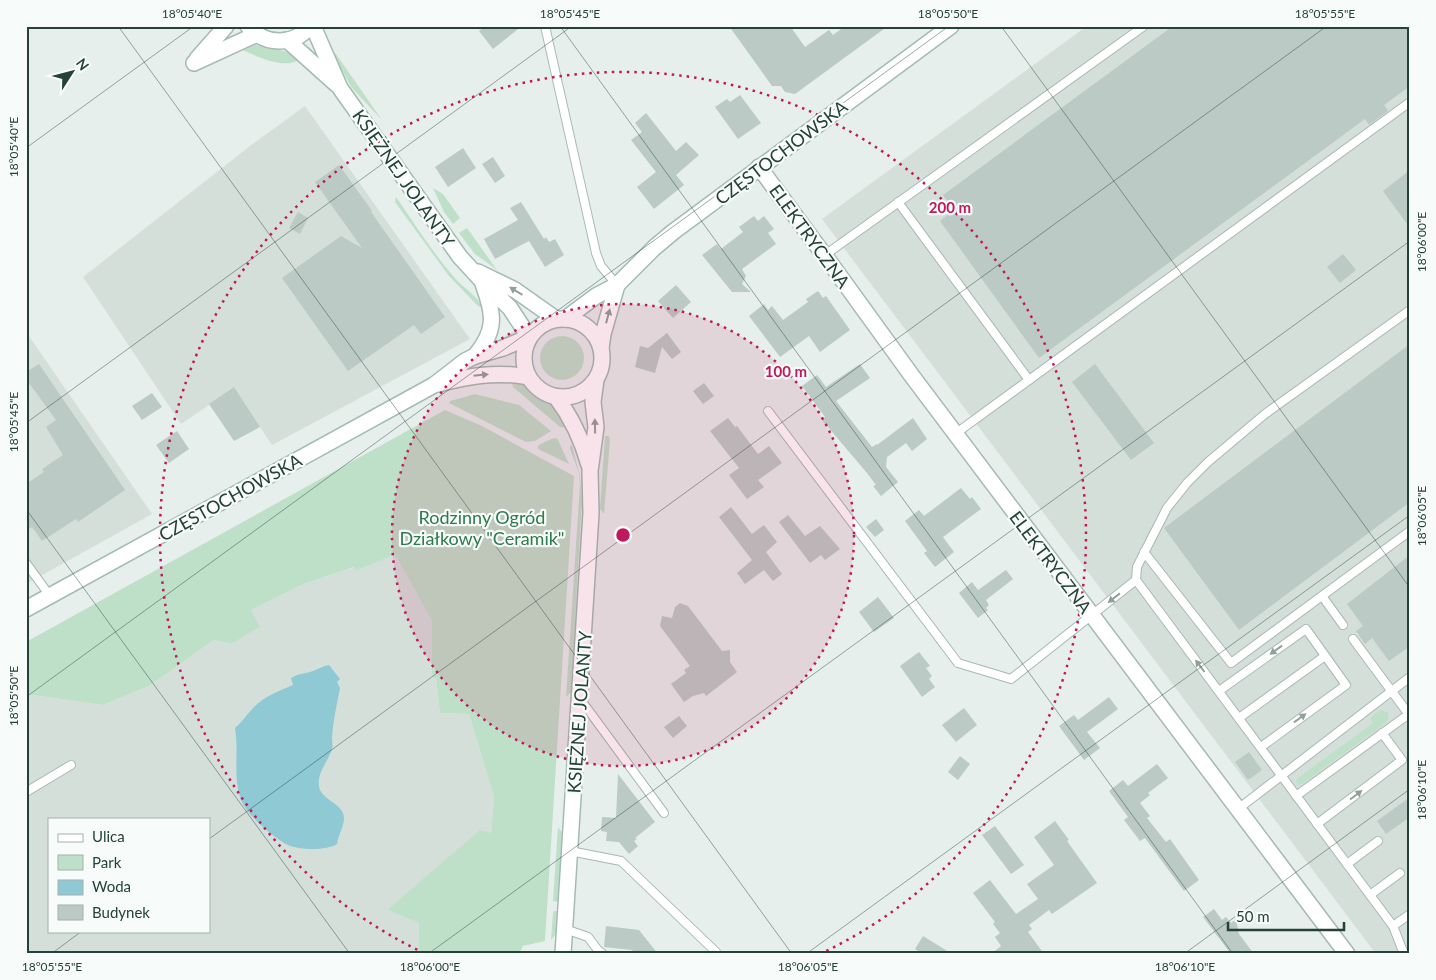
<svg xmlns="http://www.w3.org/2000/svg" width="1436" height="980" viewBox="0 0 1436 980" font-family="Lato,sans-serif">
<rect width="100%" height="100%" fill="#e6efeb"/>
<g fill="#d4dfda" fill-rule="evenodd">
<path d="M1087,26H1410V954H1376L822,219Z"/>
<path d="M305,106L470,339L272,445L234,388L181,424L83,277L250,146Z"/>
<path d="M26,332L152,514L26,584Z"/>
<path d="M395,553L432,621V676L436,679L440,713L469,714L494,797L491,833L419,883L387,910L419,923L418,954H26V694L103,705L149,686L214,640L231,644L259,627L251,610L304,584L355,567L356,571ZM49,819H209V931H49Z"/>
</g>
<g fill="#bfe0c8">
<path d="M251,44L284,51L291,54L298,60C285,70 252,55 239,48Z"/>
<path d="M333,52L336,54L382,120L352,88L332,53Z"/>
<path d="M433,188L443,194L460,218L453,224L444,212Z"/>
<path d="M396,197C415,224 432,252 454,277C463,288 477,295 483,308L478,306L449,276L395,202Z"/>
<path d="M467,228L497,270L475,254L459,233Z"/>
<circle cx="562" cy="358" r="22"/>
<path d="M511,379C537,386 554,406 567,428L560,427L513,387Z"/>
<path d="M475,394L519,405L551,431L535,441L526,442L449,403L450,401Z"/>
<path d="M445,410L482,426L574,476L545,941L523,946L519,954H418L419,923L387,910L480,830L491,833L494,797L469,714L440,713L436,679L432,676V621L395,554L356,571L354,567L304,584L251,610L260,627L231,644L214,640L149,686L103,705L26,694V642Z"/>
<path d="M605,436H609L610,440L604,514L600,509Z"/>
<path d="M556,438L558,440L569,464L538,449V446C543,442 550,439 556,438Z"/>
<path d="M572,445L580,476L582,500L571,692L566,697L580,484L579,473L570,449V446Z"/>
<path d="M1381,710L1388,713V720L1380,727L1302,784L1298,785L1296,781L1298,778L1373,723L1370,718Z"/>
<path d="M558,827L563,834L558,902L553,901Z"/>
<path d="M554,911H557L556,934L551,940L553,913Z"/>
</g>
<path fill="#8ec9d4" d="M329,665L340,679L337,682L340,688C337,704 333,721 332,738C332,742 333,746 332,749C328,762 317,772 319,786C320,800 344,803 344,818C344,827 338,835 337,844C327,851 299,850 288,845C274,838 244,813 240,797C233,775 239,751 235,728C242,722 247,714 254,707C265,696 279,691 293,685L291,678C298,674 302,674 310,672C317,670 322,666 329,665Z"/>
<g fill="#bbcac4">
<path d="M486,26H522L493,49L479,31Z"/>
<path d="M729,26H790L805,47L829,30L833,35L845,26H888L795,94L785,92L781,86H772Z"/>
<path d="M1173,26H1410V86L1384,105L1388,111L1369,125L1365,119L1039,358L940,221L954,210L943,195Z"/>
<path d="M740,95L761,123L738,139L715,107L727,99L730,102Z"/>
<path d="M646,113L676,151L686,142L699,155L676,175L684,185L654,209L637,187L656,172L631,140L642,132L635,123Z"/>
<path d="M463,148L476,168L448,187L435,167Z"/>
<path d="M493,157L505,176L495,183L482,164Z"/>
<path d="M339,165L372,211L371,212L445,317L421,334L414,325L348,371L282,278L341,236L362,248L315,182Z"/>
<path d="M1410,170V228L1383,191Z"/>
<path d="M521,202L544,239L546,237L549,242L555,239L564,255L545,267L529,241L495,259L484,239L518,220L510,208Z"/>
<path d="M298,212L308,218L300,234L289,228Z"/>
<path d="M754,216L758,221L764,216L774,229L768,233L776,244L742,269L746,276L742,284L751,292H732L702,255L717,244L721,249L743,232L739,227Z"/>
<path d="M1343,254L1356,270L1340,283L1327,267Z"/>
<path d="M676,285L691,302L673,318L658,301Z"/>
<path d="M818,291L823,298L826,296L850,330L820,352L809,336L780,357L749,316L764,304L768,310L772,306L783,320L808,302L806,299Z"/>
<path d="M667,333L681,352L672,359L662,347L655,373L635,367L640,346L648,348Z"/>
<path d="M1410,344V502L1239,630L1164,528Z"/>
<path d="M39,364L125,490L78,522L76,519L42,541L32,527L26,531V484L44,472L42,469L63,455L46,427L56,420L26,379V372Z"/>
<path d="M860,364L870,378L836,401L872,447L877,444V445L913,418L927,439L912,451L906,443L887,457L886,467L898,482L881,496L873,486L876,485L867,473L822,420L825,417L802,386L817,375L826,387Z"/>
<path d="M1095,364L1154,443L1131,460L1072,382Z"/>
<path d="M704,383L714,396L703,404L693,391Z"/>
<path d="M234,387L260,427L234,441L209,404Z"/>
<path d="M152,393L162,407L142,420L132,406Z"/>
<path d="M728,418L735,427L737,426L758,454L769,446L782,463L758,480L764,487L747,499L729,475L739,468L710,431Z"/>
<path d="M177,431L189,449L169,463L156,445Z"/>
<path d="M961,488L970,499L972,497L981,509L943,537L954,552L935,567L924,553L927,551L905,521L919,510L924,516Z"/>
<path d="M731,507L752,534L764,525L777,542L766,552L782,574L773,581L764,570L745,584L737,573L752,560L719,517Z"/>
<path d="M788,515L805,536L820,526L840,549L825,560L821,555L810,563L779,522Z"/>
<path d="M876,519L884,530L875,537L866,527Z"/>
<path d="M1410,555V646L1389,661L1372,638L1365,644L1356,631L1363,626L1347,604Z"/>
<path d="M1006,570L1013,579L986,600L989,605L986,608L988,610L978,618L959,593L972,582L978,590Z"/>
<path d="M878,597L894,618L874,632L859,612Z"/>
<path d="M680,603L688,606L722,651L730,650V662L737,672L706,696L704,693L693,696L684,702L671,684L686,673L684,670L690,666L660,626L662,616L672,618L675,607Z"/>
<path d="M919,652L930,666L926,668L932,676L929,679L935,687L922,697L900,666Z"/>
<path d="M1109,697L1118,709L1087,732L1100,748L1084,760L1059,726L1074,715L1078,720Z"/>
<path d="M964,708L977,725L956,742L942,725Z"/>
<path d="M679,716L687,726L673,738L664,727Z"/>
<path d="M1249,752L1262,770L1248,780L1235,762Z"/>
<path d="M960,756L970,764L958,780L948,772Z"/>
<path d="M1157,764L1168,778L1148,793L1150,795L1140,803L1150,816L1147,818L1166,842L1170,839L1199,880L1184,891L1145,838L1140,841L1124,820L1128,817L1109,791L1123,780L1128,786Z"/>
<path d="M618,774L655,822L635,838L637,839L634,841L638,846L629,854L619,842L606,841L607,832L601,831L602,817L616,818Z"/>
<path d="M1410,797V817L1386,834L1377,821Z"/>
<path d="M1055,821L1069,840L1067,841L1097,883L1052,914L1049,910L1029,925L1032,929L1028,932L1044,954H991L1001,946L995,937L1000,933L993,924L995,922L973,893L990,880L1016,914L1038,899L1027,884L1054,865L1034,837Z"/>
<path d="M995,826L1024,865L1011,874L982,835Z"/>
<path d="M1214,909L1222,920L1226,917L1231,923L1236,919L1239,934L1254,954H1231L1203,917Z"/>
<path d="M606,926L639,930L658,954H635L632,950L604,947Z"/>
<path d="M923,936L952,954H923L915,949Z"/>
</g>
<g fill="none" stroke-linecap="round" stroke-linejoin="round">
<defs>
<g id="lane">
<path d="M545,26L596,253L601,266L617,285"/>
<path d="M898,202L1029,380"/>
<path d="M825,255L1144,26"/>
<path d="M768,411L958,663L1011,679L1136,580"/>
<path d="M955,434L1410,102"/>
<path d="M1144,552L1231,663L1410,531"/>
<path d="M26,563L50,596"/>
<path d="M1322,596L1343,625"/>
<path d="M1353,639L1410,716"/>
<path d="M1219,691L1306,629L1346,685L1261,747"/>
<path d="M581,700L664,813"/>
<path d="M1239,718L1325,656"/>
<path d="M26,792L71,765"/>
<path d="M1296,796L1409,714"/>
<path d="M1238,809L1410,677"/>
<path d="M1317,824L1402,760L1382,733"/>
<path d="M570,851L621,861L716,952"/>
<path d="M1347,864L1378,841"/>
<path d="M1370,895L1400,873"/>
<path d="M1393,926L1410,914"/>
<path d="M565,929L588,937L597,949L603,954"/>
<path d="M1404,954L1393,926L1136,580L1137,567L1142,557L1167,508L1187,483L1208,462L1265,414L1410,310"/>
</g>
<g id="street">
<path d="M197,59L226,26"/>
<path d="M194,63L257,34"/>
<path d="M759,167L836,271L912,376L1347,954"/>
</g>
<g id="secondary">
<path d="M248,26C265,46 294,46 310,26"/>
<path d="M313,26L340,88L460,257L483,282L510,308L529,337"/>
<path d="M287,40L336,84"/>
<path d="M478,272L515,290L556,319"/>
<circle cx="563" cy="358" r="39"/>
<path d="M565,319L596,296L617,285L654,248L673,232L951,26"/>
<path d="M601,348L603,334L617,285"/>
<path d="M475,356C497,330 494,314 483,284"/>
<path d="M438,384C469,376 496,371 528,377"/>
<path d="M556,397C572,418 582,440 589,465"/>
<path d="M26,609L434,385L465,361L475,356L503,348L529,337"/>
<path d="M563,954L591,513L590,471L596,427L593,402L596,380"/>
</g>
</defs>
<use href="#lane" stroke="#a8b8b2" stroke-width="10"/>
<use href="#street" stroke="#a8b8b2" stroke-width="18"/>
<use href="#secondary" stroke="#a4bbb3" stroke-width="18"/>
<use href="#lane" stroke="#fff" stroke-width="8"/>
<use href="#street" stroke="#fff" stroke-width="15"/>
<use href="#secondary" stroke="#fff" stroke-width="15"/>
</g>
<defs><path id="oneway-solid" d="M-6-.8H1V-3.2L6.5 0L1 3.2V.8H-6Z" transform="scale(1.25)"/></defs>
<g fill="#92a09c">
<use href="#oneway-solid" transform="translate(516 291) rotate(-149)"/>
<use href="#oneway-solid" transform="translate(608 316) rotate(-75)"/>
<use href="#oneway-solid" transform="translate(481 375) rotate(-6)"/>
<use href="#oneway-solid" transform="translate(595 426) rotate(-91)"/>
<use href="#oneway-solid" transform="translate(1114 598) rotate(142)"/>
<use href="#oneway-solid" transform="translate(1276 650) rotate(144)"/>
<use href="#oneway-solid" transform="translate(1200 666) rotate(-127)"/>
<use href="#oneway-solid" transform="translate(1300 718) rotate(-36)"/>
<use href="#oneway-solid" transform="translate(1356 795) rotate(-37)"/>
</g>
<path fill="none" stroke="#24423a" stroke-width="1" stroke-opacity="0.45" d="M118,26L792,954M560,26L1233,954M1001,26L1410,588M26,148L194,26M26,423L572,26M26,509L350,954M26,697L949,26M209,839L1327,26M51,954L82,931M428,954L1410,241M806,954L1410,515M1184,954L1410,789"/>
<circle cx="623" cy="535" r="231" fill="#c2185b" fill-opacity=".12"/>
<g fill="none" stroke="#c2185b" stroke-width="2.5" stroke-dasharray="2.5 5">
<circle cx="623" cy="535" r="231"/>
<path d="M424 953A463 463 0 1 1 822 953"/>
</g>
<g text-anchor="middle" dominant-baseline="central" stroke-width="4.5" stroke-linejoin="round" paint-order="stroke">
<g font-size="18" fill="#24423a" stroke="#f7fbf9">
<text transform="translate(781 152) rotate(-37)">CZĘSTOCHOWSKA</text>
<text transform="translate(404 178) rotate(55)">KSIĘŻNEJ JOLANTY</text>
<text transform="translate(810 236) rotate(54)">ELEKTRYCZNA</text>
<text transform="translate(230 497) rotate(-29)">CZĘSTOCHOWSKA</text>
<text transform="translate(1051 562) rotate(53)">ELEKTRYCZNA</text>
<text transform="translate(579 712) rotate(-86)">KSIĘŻNEJ JOLANTY</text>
</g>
<g font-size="18" fill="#2d7a4b" stroke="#f7fbf9">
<text x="482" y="517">Rodzinny Ogród<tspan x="482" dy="21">Działkowy "Ceramik"</tspan></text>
</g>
</g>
<circle cx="623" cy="535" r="8" fill="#c2185b" stroke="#f7fbf9" stroke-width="2.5"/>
<g font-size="15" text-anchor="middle" font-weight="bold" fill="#c2185b" stroke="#f7fbf9" stroke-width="4.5" stroke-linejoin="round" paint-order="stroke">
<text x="950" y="213">200 m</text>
<text x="786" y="377">100 m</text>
</g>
<rect width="1436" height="980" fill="none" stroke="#f7fbf9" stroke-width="55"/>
<rect x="48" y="818" width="162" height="115" fill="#f7fbf9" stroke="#a3b1ad"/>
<rect x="58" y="834" width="25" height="8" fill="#ffffff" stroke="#a3b1ad"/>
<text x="92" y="842" font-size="15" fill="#24423a">Ulica</text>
<rect x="58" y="855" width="25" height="15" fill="#bfe0c8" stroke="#a3b1ad"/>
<text x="92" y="868" font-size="15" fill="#24423a">Park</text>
<rect x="58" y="880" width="25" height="15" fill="#8ec9d4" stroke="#a3b1ad"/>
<text x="92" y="892" font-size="15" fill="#24423a">Woda</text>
<rect x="58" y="905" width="25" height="15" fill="#bbcac4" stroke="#a3b1ad"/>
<text x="92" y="918" font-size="15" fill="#24423a">Budynek</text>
<g transform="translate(72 72) rotate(54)" stroke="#f7fbf9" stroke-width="4" paint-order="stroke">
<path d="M0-4L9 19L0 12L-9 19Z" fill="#24423a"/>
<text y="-8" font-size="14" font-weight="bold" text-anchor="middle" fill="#24423a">N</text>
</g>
<path d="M1228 922v8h116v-8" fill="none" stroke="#24423a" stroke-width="2.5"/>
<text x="1236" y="922" font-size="15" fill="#24423a" stroke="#f7fbf9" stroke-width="4" paint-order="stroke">50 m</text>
<rect x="28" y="28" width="1380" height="924" fill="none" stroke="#24423a" stroke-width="2"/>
<g font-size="12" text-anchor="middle" fill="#24423a">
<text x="192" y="18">18°05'40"E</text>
<text x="570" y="18">18°05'45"E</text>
<text x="948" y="18">18°05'50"E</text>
<text x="1325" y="18">18°05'55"E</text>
<text transform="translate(14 147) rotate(-90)" y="4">18°05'40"E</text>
<text transform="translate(1422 242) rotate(-90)" y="4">18°06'00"E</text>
<text transform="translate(14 422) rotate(-90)" y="4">18°05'45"E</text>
<text transform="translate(1422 516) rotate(-90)" y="4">18°06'05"E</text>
<text transform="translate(14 696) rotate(-90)" y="4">18°05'50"E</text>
<text transform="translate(1422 790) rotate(-90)" y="4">18°06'10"E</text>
<text x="52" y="971">18°05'55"E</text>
<text x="430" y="971">18°06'00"E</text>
<text x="808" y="971">18°06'05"E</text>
<text x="1185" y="971">18°06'10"E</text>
</g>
</svg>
